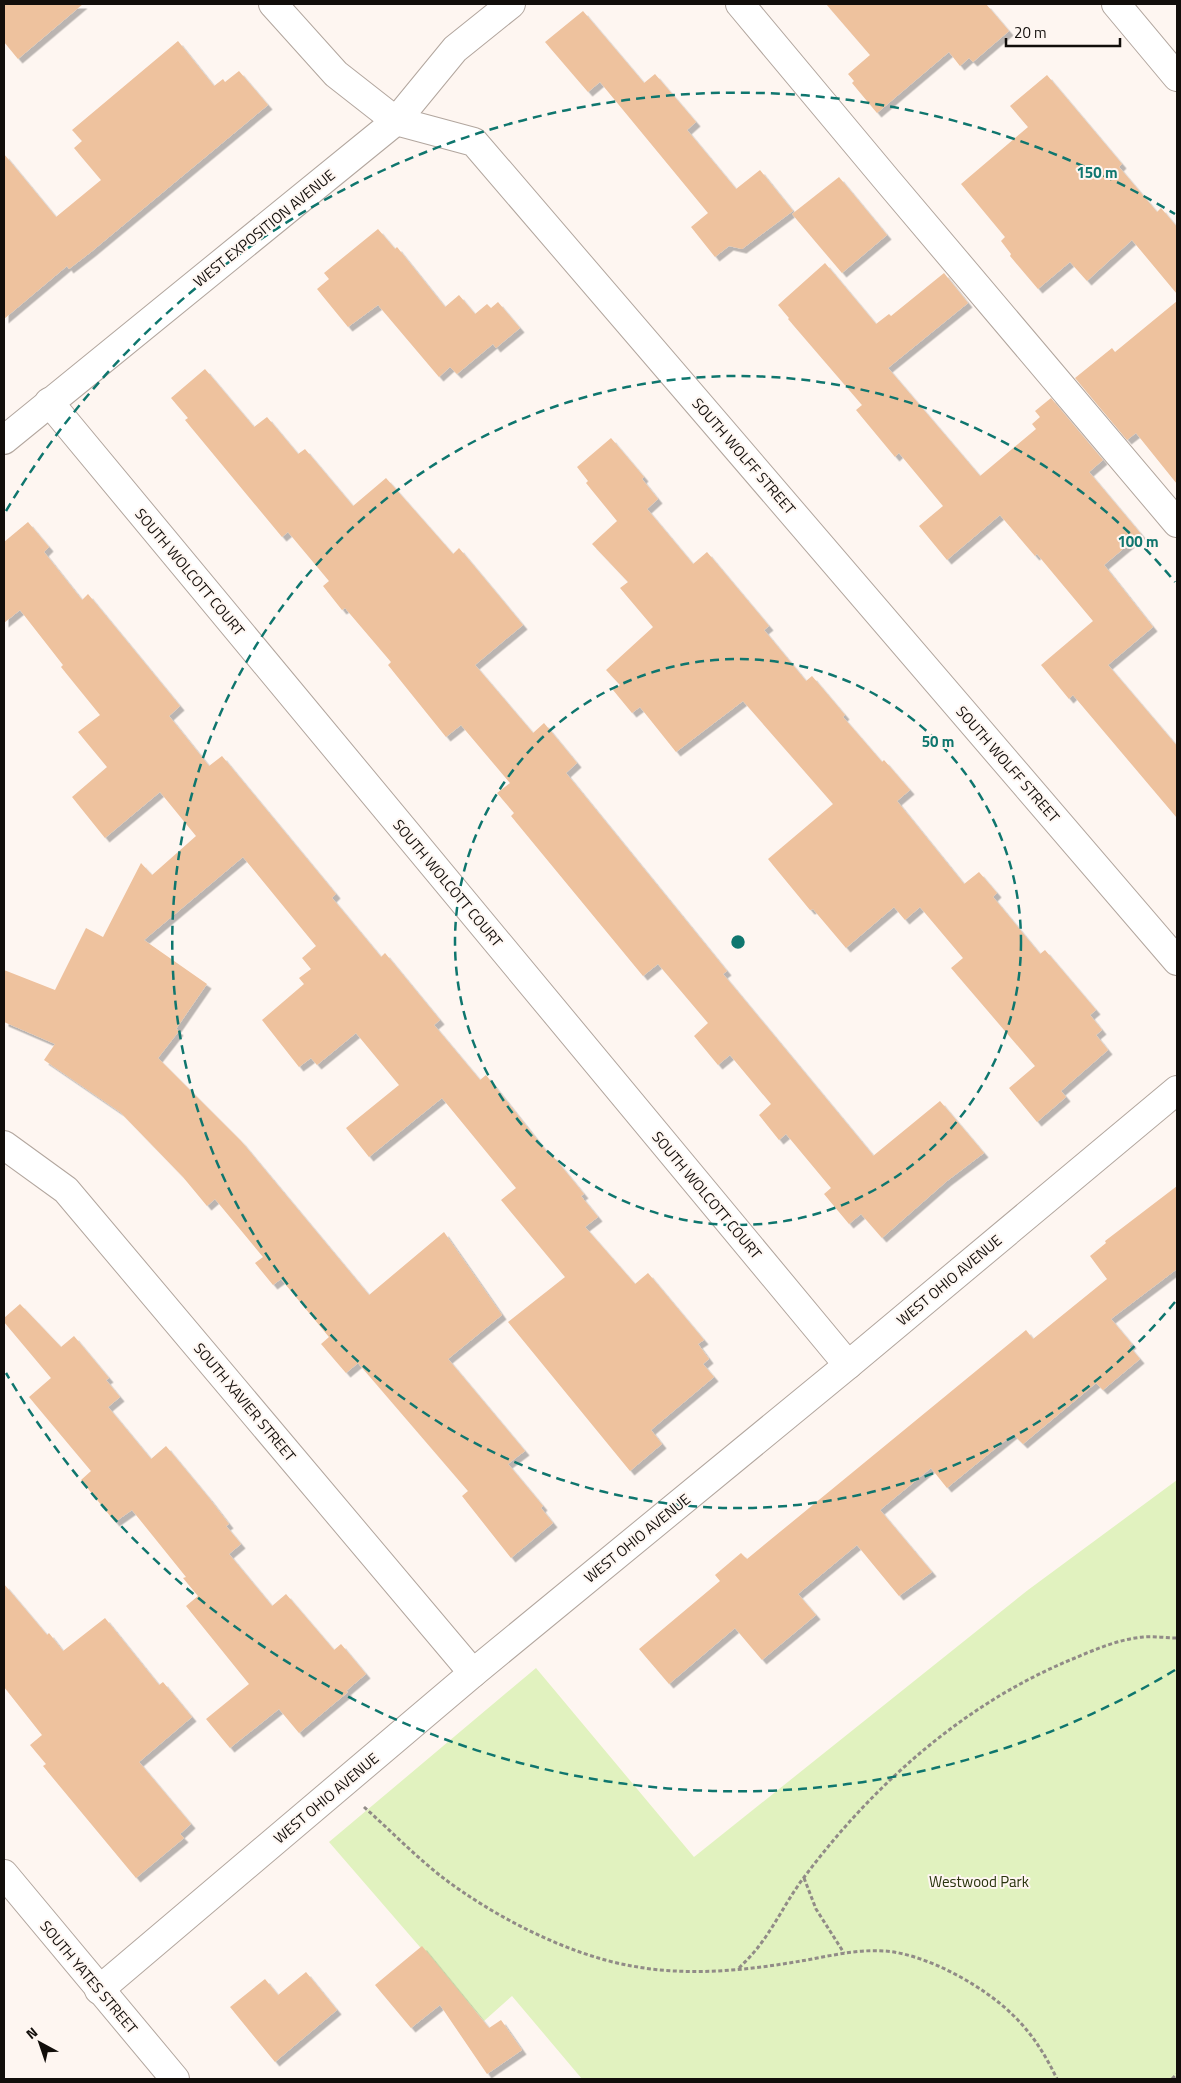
<svg xmlns="http://www.w3.org/2000/svg" width="1181" height="2083" viewBox="0 0 1181 2083" font-family="'Titillium Web',sans-serif">
<defs>
<filter id="shadow"><feDropShadow dx="4.5" dy="4.5" stdDeviation="0" flood-color="#0004"/></filter>
</defs>
<rect width="100%" height="100%" fill="#fef6f1"/>
<path fill="#e1f2bf" d="M1177,1480V2079H582L512,1996L484,2021L329,1842L536,1668L694,1857L1028,1590Z"/>
<g fill="#eec29e" filter="url(#shadow)">
<path d="M4,4H83L18,59L4,42Z"/>
<path d="M826,4H986L1009,31L973,62L969,58L960,66L949,52L877,113L852,83L854,81L848,74L870,55Z"/>
<path d="M583,11L644,83L655,74L696,122L687,130L736,189L760,170L793,211L742,249L729,246L715,257L691,227L708,213L600,82L588,92L545,42Z"/>
<path d="M178,41L214,86L223,79L225,82L239,71L268,105L91,252L69,269L67,266L4,319V154L56,217L101,180L74,148L82,141L72,130Z"/>
<path d="M1047,75L1122,164L1119,167L1157,212L1161,208L1177,227V294L1132,240L1087,281L1070,262L1038,289L1010,256L1011,254L1001,241L1005,237L961,184L1028,127L1010,106Z"/>
<path d="M839,177L887,235L842,273L792,214Z"/>
<path d="M378,229L395,249L397,247L445,307L459,295L475,314L487,304L491,308L498,302L520,328L496,348L493,344L457,374L450,367L439,377L378,305L348,327L317,289L329,279L324,273Z"/>
<path d="M825,263L876,324L889,314L891,316L944,273L968,303L888,368L980,476L1036,429L1032,424L1040,417L1035,411L1051,398L1103,460L1089,472L1141,534L1104,565L1153,627L1108,665L1177,746V818L1073,695L1069,699L1041,665L1093,621L1037,554L1035,556L1000,515L947,560L919,526L943,506L899,453L895,457L856,410L862,405L788,319L789,318L778,305Z"/>
<path d="M1177,301V484L1136,433L1127,440L1075,378L1112,348L1115,352Z"/>
<path d="M205,369L254,427L267,417L298,454L305,449L353,506L386,478L453,554L459,548L523,625L475,665L533,733L544,723L577,763L566,773L727,971L723,974L872,1154L873,1156L940,1101L984,1153L947,1181L882,1238L861,1214L849,1224L824,1194L831,1188L786,1134L779,1140L759,1115L771,1104L730,1055L718,1065L694,1036L708,1023L658,964L643,976L511,816L514,813L497,793L510,783L461,725L446,737L388,665L391,662L345,608L342,610L323,586L329,581L288,532L282,537L185,420L188,418L171,398Z"/>
<path d="M611,438L644,477L642,479L658,499L647,509L693,564L707,552L769,626L764,630L806,681L812,676L845,715L843,717L882,762L884,760L910,790L897,801L964,884L979,872L997,893L993,897L1040,954L1045,950L1096,1010L1090,1015L1102,1030L1096,1035L1108,1050L1061,1091L1066,1097L1037,1122L1009,1088L1035,1066L951,968L963,958L920,907L905,920L894,907L846,948L813,909L810,910L768,859L833,804L743,701L676,752L640,707L632,713L613,690L620,685L606,670L653,627L620,588L628,582L592,544L617,521L586,483L588,481L577,467Z"/>
<path d="M28,522L49,547L44,552L82,600L88,594L180,706L169,716L209,766L222,756L336,894L332,898L381,957L385,953L440,1020L434,1025L480,1080L486,1075L550,1156L552,1155L584,1194L581,1196L598,1217L585,1227L635,1284L648,1273L704,1340L698,1344L709,1359L703,1364L714,1377L651,1430L662,1444L630,1471L508,1322L565,1277L501,1200L516,1188L442,1098L369,1157L346,1128L399,1085L356,1033L317,1065L311,1058L299,1067L262,1020L304,984L299,978L311,969L302,958L316,946L243,857L144,940L207,984L176,1029L179,1031L158,1058L241,1141L369,1295L444,1232L502,1315L448,1359L525,1451L508,1464L543,1506L541,1508L553,1523L511,1558L462,1496L468,1491L358,1363L346,1373L321,1344L329,1337L281,1279L273,1285L255,1263L263,1257L215,1199L207,1206L183,1177L120,1112L44,1060L55,1044L4,1022V970L55,990L86,928L103,937L141,863L152,875L196,836L160,792L105,838L72,797L107,767L78,732L100,715L61,667L63,665L20,610L4,623V542Z"/>
<path d="M1177,1186V1269L1111,1319L1132,1344L1129,1346L1140,1359L1103,1390L1096,1383L1023,1444L1013,1434L947,1488L931,1468L880,1510L932,1572L899,1596L857,1545L798,1594L816,1615L762,1660L735,1628L669,1684L639,1649L720,1581L715,1575L741,1553L747,1559L1026,1330L1033,1339L1107,1279L1090,1256L1106,1243L1105,1241Z"/>
<path d="M20,1304L61,1347L74,1336L109,1378L106,1380L120,1397L108,1407L151,1459L166,1446L209,1498L229,1524L226,1526L241,1544L229,1554L272,1606L286,1594L334,1650L341,1644L366,1674L346,1691L348,1692L299,1733L279,1709L230,1748L206,1719L249,1684L186,1606L198,1596L183,1578L186,1577L132,1510L115,1522L81,1480L91,1471L29,1397L51,1378L4,1322V1318Z"/>
<path d="M4,1584L47,1635L49,1633L63,1651L105,1618L159,1685L163,1682L192,1717L139,1762L191,1824L180,1834L184,1838L136,1878L43,1766L46,1764L30,1745L42,1735L4,1687Z"/>
<path d="M422,1946L489,2028L501,2020L522,2050L487,2074L440,2005L411,2028L375,1985Z"/>
<path d="M306,1972L337,2010L275,2062L230,2007L265,1979L278,1995Z"/>
</g>
<g fill="none" stroke-linecap="round" stroke-linejoin="round">
<defs>
<g id="minor">
<path d="M273,4L336,74L396,121L474,142L1177,961"/>
<path d="M740,4L887,180L1177,523"/>
<path d="M1116,4L1177,77"/>
<path d="M49,402L848,1365"/>
<path d="M4,440L396,121L455,49L511,4"/>
<path d="M4,1145L66,1190L473,1673"/>
<path d="M4,1874L175,2079"/>
<path d="M99,1990L473,1673L848,1365L1177,1090"/>
</g>
</defs>
<use href="#minor" stroke="#b2a69e" stroke-width="30"/>
<g stroke="#918b87" stroke-width="3" stroke-dasharray="4 2.5" stroke-linecap="butt">
<path d="M364,1807C390,1830 415,1856 442,1877C493,1916 568,1955 632,1966C685,1976 741,1971 795,1962C827,1957 861,1947 894,1952C922,1957 950,1970 974,1985C1014,2010 1037,2037 1057,2079"/>
<path d="M804,1878L816,1909L844,1953"/>
<path d="M739,1968C746,1961 753,1954 759,1946C776,1924 788,1898 805,1876C875,1783 966,1702 1075,1658C1096,1649 1120,1639 1143,1637C1154,1636 1166,1638 1177,1638"/>
<path d="M1172,2079L1177,2074"/>
</g>
<use href="#minor" stroke="#fff" stroke-width="28"/>
</g>
<g fill="none" stroke="#0f766e" stroke-width="2.5" stroke-dasharray="9 6">
<circle cx="738" cy="942" r="283"/>
<path d="M1175 1302A566 566 0 1 1 1175 582"/>
<path d="M1175 1670A849 849 0 0 1 6 1373M6 511A849 849 0 0 1 1175 214"/>
</g>
<g text-anchor="middle" dominant-baseline="central" stroke-width="4" stroke-linejoin="round" paint-order="stroke">
<g font-size="15" fill="#120e0b" stroke="#fef6f1">
<text transform="translate(264 228) rotate(-39)">WEST EXPOSITION AVENUE</text>
<text transform="translate(744 456) rotate(49)">SOUTH WOLFF STREET</text>
<text transform="translate(190 572) rotate(50)">SOUTH WOLCOTT COURT</text>
<text transform="translate(1008 764) rotate(49)">SOUTH WOLFF STREET</text>
<text transform="translate(448 883) rotate(50)">SOUTH WOLCOTT COURT</text>
<text transform="translate(707 1195) rotate(50)">SOUTH WOLCOTT COURT</text>
<text transform="translate(949 1280) rotate(-40)">WEST OHIO AVENUE</text>
<text transform="translate(245 1402) rotate(50)">SOUTH XAVIER STREET</text>
<text transform="translate(637 1538) rotate(-39)">WEST OHIO AVENUE</text>
<text transform="translate(326 1798) rotate(-40)">WEST OHIO AVENUE</text>
<text transform="translate(89 1977) rotate(50)">SOUTH YATES STREET</text>
</g>
<g font-size="15" fill="#28330d" stroke="#fef6f1">
<text x="979" y="1881">Westwood Park</text>
</g>
</g>
<circle cx="738" cy="942" r="8" fill="#0f766e" stroke="#fef6f1" stroke-width="2.5"/>
<g font-size="15" text-anchor="middle" font-weight="bold" fill="#0f766e" stroke="#fef6f1" stroke-width="4" stroke-linejoin="round" paint-order="stroke">
<text x="1097" y="178">150 m</text>
<text x="1138" y="547">100 m</text>
<text x="938" y="747">50 m</text>
</g>
<rect width="1181" height="2083" fill="none" stroke="#120e0b" stroke-width="10"/>
<g transform="translate(40 2043) rotate(320)" stroke="#fef6f1" stroke-width="4" paint-order="stroke">
<path d="M0-4L9 19L0 12L-9 19Z" fill="#120e0b"/>
<text y="-8" font-size="14" font-weight="bold" text-anchor="middle" fill="#120e0b">N</text>
</g>
<path d="M1006 38v8h114v-8" fill="none" stroke="#120e0b" stroke-width="2.5"/>
<text x="1014" y="38" font-size="15" fill="#120e0b" stroke="#fef6f1" stroke-width="4" paint-order="stroke">20 m</text>
</svg>
